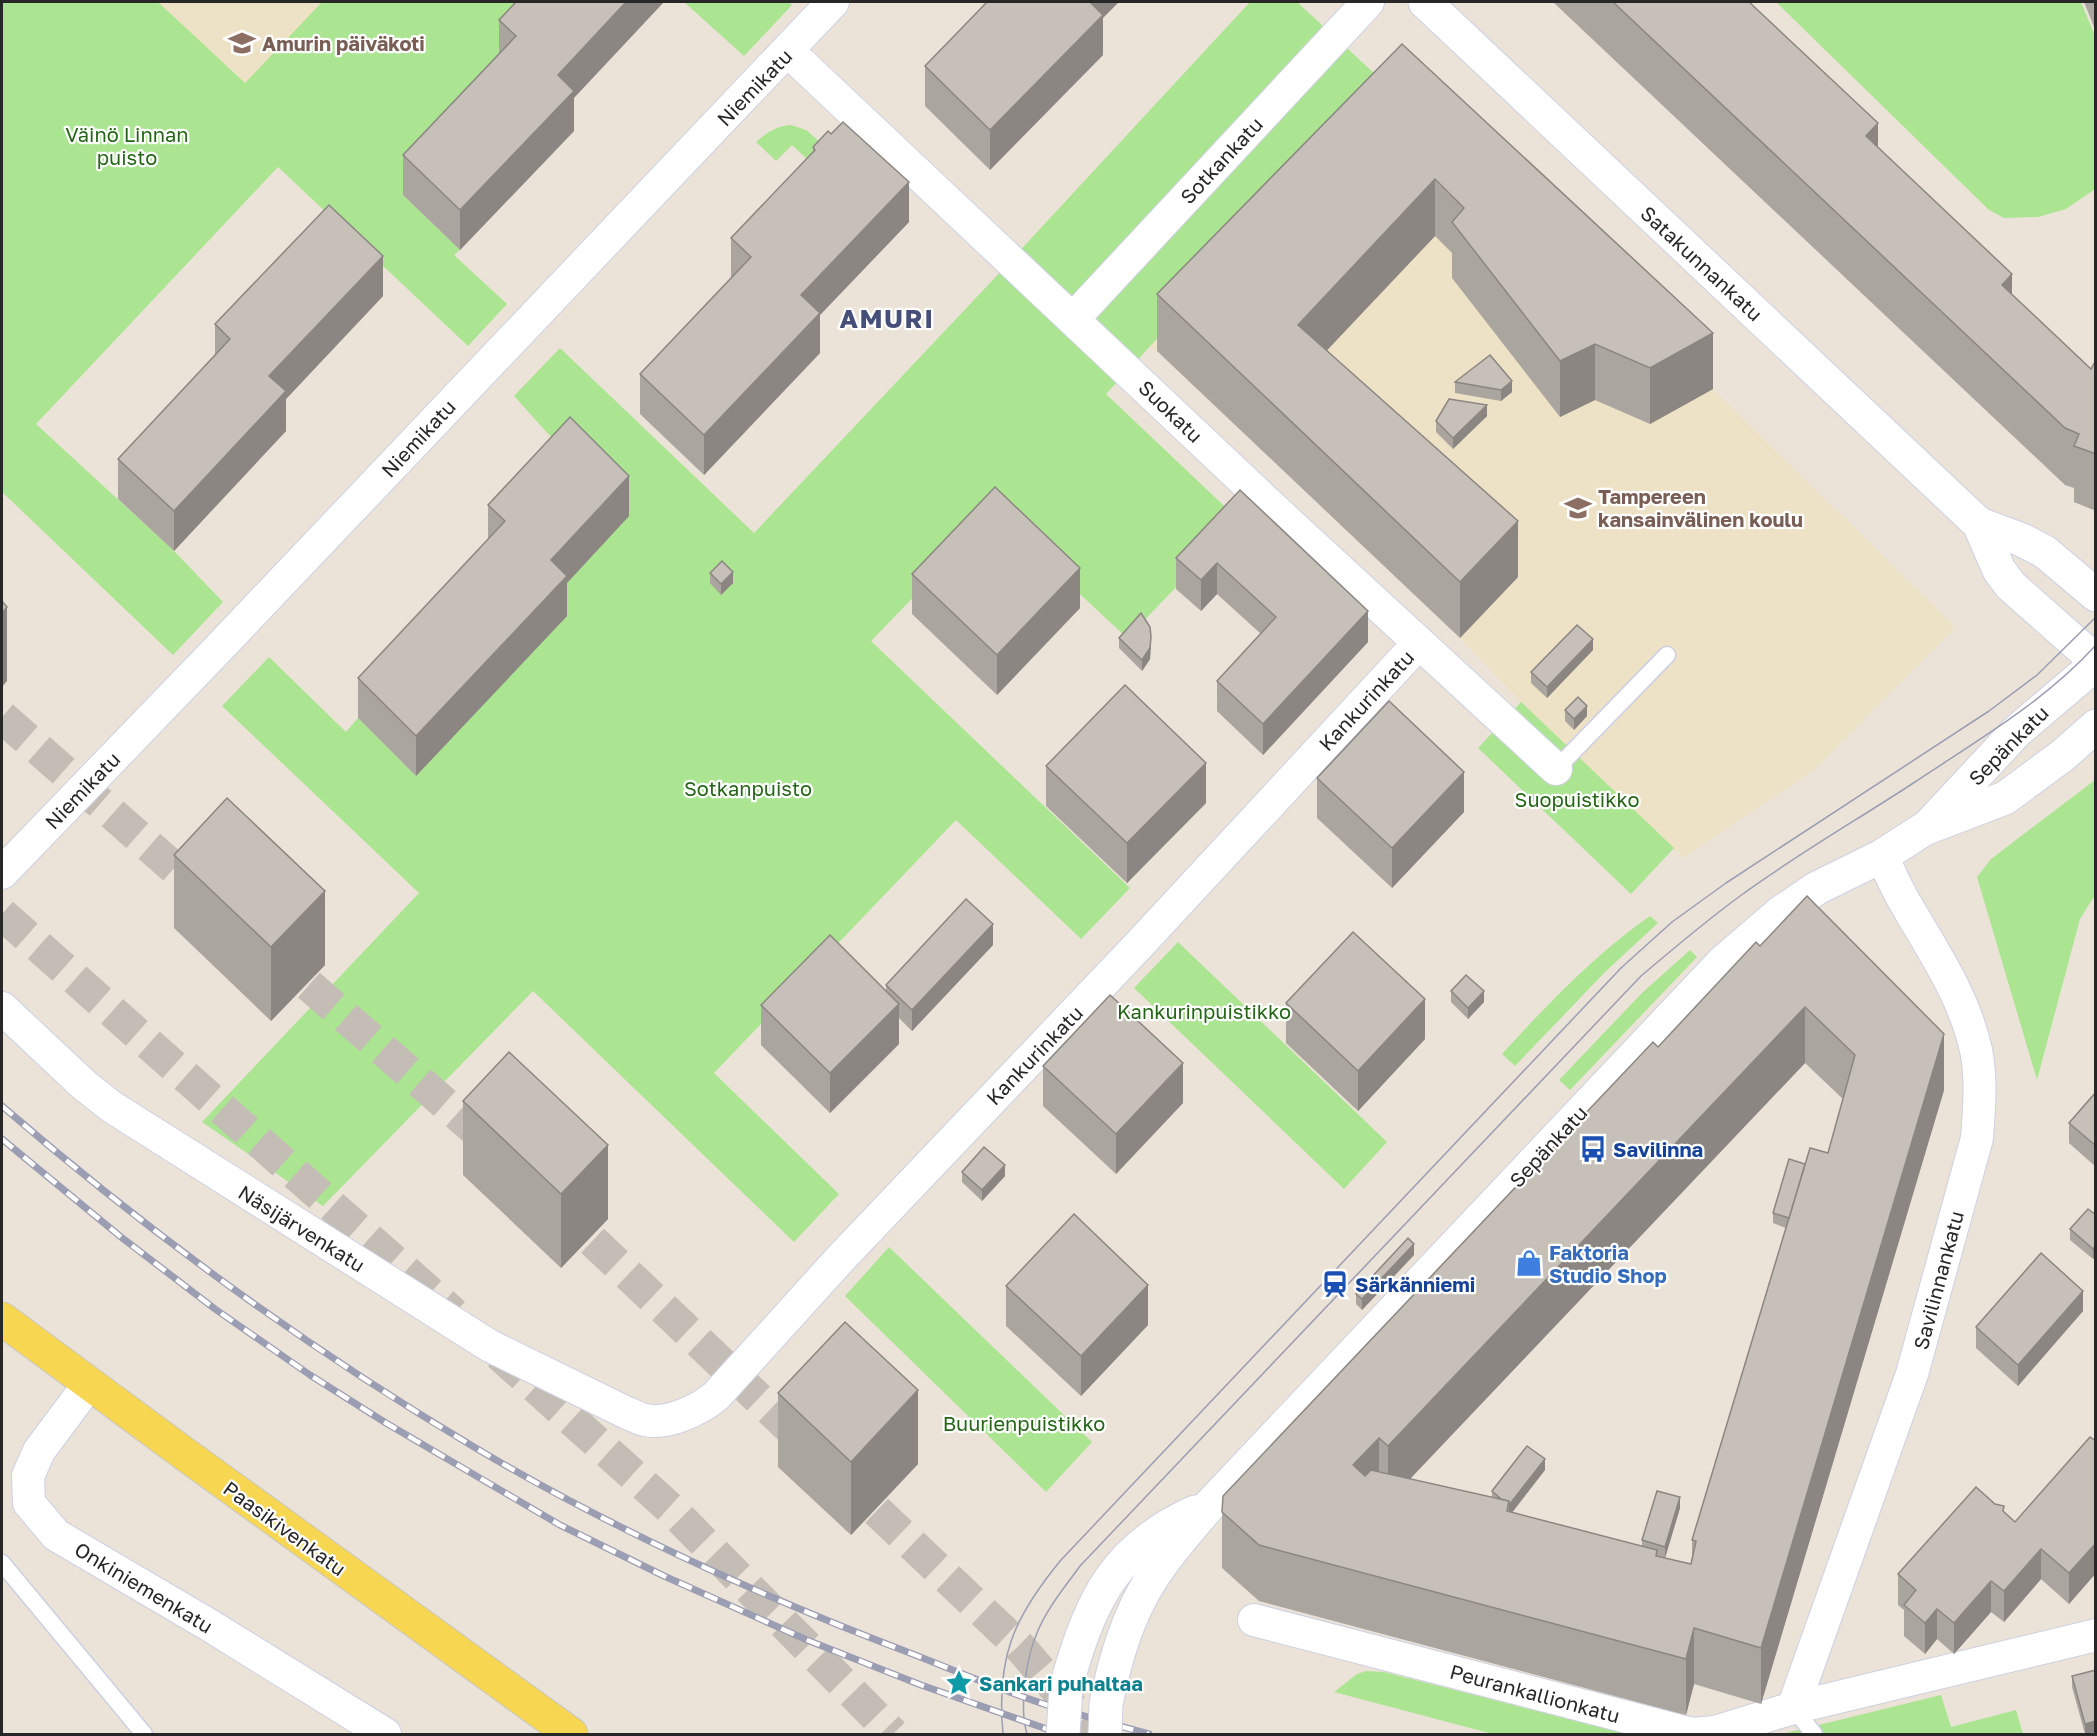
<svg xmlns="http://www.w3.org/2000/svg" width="2097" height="1736" viewBox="0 0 2097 1736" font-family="'Golos Text',sans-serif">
<rect width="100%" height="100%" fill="#ebe3d8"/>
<g fill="#eee2c6">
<path d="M158,2H322L245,84Z"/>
<path d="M1389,87L1713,389L1955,627L1814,770L1683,858L1521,702L1460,638L1157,351L1148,348Z"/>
</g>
<g fill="#abe591">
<path d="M2,2H158L245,83L322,2H554L403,195L460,250L454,255L507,304L468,346L278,167L36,424L174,551L223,602L173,655L2,492Z"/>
<path d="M684,2H788L792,5L744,56Z"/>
<path d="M1250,2H1297L1389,87L1106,394L1240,521L1127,638L994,514L871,641L1130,888L1081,939L956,820L714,1073L839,1194L794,1242L533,991L323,1206L202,1122L419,893L222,706L269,657L346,732L358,718L416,776L551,600L569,457L514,396L560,348L754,533L989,284Z"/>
<path d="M1776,2H2081L2095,36V189L2066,209L2038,217L2004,218L1989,210Z"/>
<path d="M791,125L806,130L843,162L824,175L792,145L776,161L756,142C768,132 776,126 791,125Z"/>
<path d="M1521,702L1674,848L1631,894L1478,748Z"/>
<path d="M2095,780V895L2080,919L2037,1080L1977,877L1991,859Z"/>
<path d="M1650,916L1658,923L1605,972L1515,1066L1502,1054C1548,1004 1594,955 1650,916Z"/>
<path d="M1178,942L1387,1142L1344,1189L1134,988Z"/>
<path d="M1690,950L1697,957L1570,1090L1559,1080L1642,993Z"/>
<path d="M889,1247L1092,1442L1046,1492L845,1296Z"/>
<path d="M1366,1671L1384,1672L1627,1734H1493L1334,1692L1357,1674Z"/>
<path d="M1941,1695L1951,1727L2016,1710L2023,1734H1782Z"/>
</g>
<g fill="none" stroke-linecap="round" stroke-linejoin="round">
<g stroke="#c4bdb5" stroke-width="33" stroke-dasharray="33 16" stroke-linecap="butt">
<path d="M2,717L206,896"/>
<path d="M2,914L454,1314"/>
<path d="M272,953L496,1148"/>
<path d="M557,1207L1019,1646L1095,1734"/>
<path d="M499,1354L673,1511L893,1734"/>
</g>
<defs>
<g id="service">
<path d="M1556,769L1667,655"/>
<path d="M2,1563L144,1734"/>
<path d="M1793,1708L1814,1734"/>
</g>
<g id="minor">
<path d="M788,51L1277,512L1556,769"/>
<path d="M1073,319L1368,2"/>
<path d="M2,873L218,649L833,2"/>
<path d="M2,1008L84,1085L112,1107L490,1346L627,1413C633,1415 639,1419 645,1420C668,1425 699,1410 716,1396L841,1258L1137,947L1419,643"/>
<path d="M89,1384L39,1451L28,1476L29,1503L56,1535L209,1625L385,1734"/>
<path d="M1254,1620L1692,1734L1715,1732L1793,1708L2096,1635"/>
<path d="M1793,1708L1912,1374L1977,1138C1979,1109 1982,1079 1976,1050C1964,996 1934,953 1907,906C1897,890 1890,873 1882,856"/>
</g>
<g id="tertiary">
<path d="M1425,2L1979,524L1999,570L2011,586L2096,661"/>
<path d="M1979,524L2022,540L2045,552L2096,595"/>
</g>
<g id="secondary">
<path d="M1932,822L2017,731L2096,664"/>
<path d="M1069,1676C1092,1597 1117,1547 1195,1512"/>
<path d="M1109,1690C1118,1648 1133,1604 1158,1569C1173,1547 1191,1527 1208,1507L1723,962L1780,913L1817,888L1882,856L1924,829L2005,798L2062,756L2096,726"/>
</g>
<path id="primary" d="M2,1319L182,1452L571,1734"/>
</defs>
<use href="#service" stroke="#cdd0e2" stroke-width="19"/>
<use href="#minor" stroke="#cdd0e2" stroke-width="34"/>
<use href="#tertiary" stroke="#cdd0e2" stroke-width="35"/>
<use href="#secondary" stroke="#cdd0e2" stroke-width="35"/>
<use href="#primary" stroke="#c7c7c7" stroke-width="35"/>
<use href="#service" stroke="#fff" stroke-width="16"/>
<use href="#minor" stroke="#fff" stroke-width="32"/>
<use href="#tertiary" stroke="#fff" stroke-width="33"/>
<use href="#secondary" stroke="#fff" stroke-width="33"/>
<use href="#primary" stroke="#f7d651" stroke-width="33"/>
<g stroke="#9b9db3" stroke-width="1.5">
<path d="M1003,1734C996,1658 1013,1618 1061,1560L1621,968L1672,922L1726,883L1989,711L2037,675L2096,617"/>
<path d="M1027,1734C1019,1708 1026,1658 1037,1633C1047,1608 1065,1587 1080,1566L1641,976C1674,948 1706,921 1740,896C1796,855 1857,820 1915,782C1978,740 2044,702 2096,645"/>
</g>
<defs>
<g id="rail">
<path d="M2,1106C149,1233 306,1347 474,1447C612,1529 760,1596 910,1653C956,1671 1001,1690 1047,1705C1080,1715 1115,1725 1149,1734"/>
<path d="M2,1139L121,1237L215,1309L310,1375L386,1423L560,1525L664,1576L807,1640L921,1685L1061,1734"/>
</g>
</defs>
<use href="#rail" stroke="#9b9db3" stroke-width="7"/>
<use href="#rail" stroke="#fff" stroke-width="4.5" stroke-dasharray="14" stroke-linecap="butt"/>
<defs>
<g id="secondary-bridge">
<path d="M1063,1734L1066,1688L1069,1676"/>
<path d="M1105,1734L1106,1704L1109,1690"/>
</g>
</defs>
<use href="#secondary-bridge" stroke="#cdd0e2" stroke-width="35" stroke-linecap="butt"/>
<use href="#secondary-bridge" stroke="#fff" stroke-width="33"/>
</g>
<g fill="#aaa59e" fill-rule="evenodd">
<path d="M516,2L574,98V131L460,250L403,195V155L499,54V20Z"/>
<path d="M1553,2H1749L1878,148L2012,294L2091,369L2096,360V511L2074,502V488L2065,485Z"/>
<path d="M2084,2H2096V32Z"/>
<path d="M1103,18V55L990,170L925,106V66Z"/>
<path d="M1402,44L1713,389L1650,424L1595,400L1560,417L1452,278V253L1435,236L1327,350L1518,577L1460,638L1157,351V294Z"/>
<path d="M813,147L909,222L820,315V353L704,475L640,414V374L731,278V238L813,152Z"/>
<path d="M383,296L286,399V431L174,551L118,499V459L215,355V324Z"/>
<path d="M1455,382L1512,392L1501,401L1455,393Z"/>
<path d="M1487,416L1453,449L1436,432V421Z"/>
<path d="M1240,490L1368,642L1263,755L1217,711V681L1261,634L1217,594L1201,611L1176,589V558Z"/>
<path d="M488,505L629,516L567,583V616L416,776L358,718V678L488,540Z"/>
<path d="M710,573L733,583L721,595L710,583Z"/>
<path d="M912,574L1080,608L997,695L912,614Z"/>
<path d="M1119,638L1151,647L1150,659L1142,671L1119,648Z"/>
<path d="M1593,650L1547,698L1531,683V672Z"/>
<path d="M1565,710L1587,716L1574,730L1565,721Z"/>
<path d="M1046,766L1206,803L1127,883L1046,806Z"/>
<path d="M1317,778L1464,812L1392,888L1317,818Z"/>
<path d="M174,855L325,965L271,1021L174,928Z"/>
<path d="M993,945L912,1031L899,1018V1044L830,1113L761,1045V1005L886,991V985Z"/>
<path d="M1760,946L1944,1090L1761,1704L1694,1684L1686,1715L1259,1601L1222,1568V1512L1658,1047ZM1805,1063L1843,1099L1828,1153L1805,1164L1773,1213V1223L1786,1228L1692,1540V1557L1691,1564L1657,1556L1665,1558L1680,1508L1642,1540V1546L1512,1513L1545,1470L1492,1491V1497L1410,1479Z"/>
<path d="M1451,991L1484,1002L1468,1019L1451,1002Z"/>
<path d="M1286,1003L1425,1039L1358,1111L1286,1043Z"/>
<path d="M1043,1066L1183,1103L1116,1174L1043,1106Z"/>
<path d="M2096,1092V1167L2069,1143V1123Z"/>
<path d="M463,1101L608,1219L561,1268L463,1175Z"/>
<path d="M962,1172L1005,1176L982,1201L962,1182Z"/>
<path d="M2096,1215V1256L2093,1259L2070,1240V1229Z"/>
<path d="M1414,1255L1362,1310L1356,1304V1294Z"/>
<path d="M1006,1286L1148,1325L1081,1396L1006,1326Z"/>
<path d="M2083,1311L2018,1386L1976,1348V1327Z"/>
<path d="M778,1393L918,1464L851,1535L778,1467Z"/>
<path d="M2096,1441V1573L2069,1604L2041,1579L2004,1622L1991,1612L1954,1654L1937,1639L1925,1654L1904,1636V1610L1898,1605V1574L1995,1504L2015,1522Z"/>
<path d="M2072,1676L2096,1732L2085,1734L2072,1687Z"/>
</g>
<g fill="#8b8681">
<path d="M626,2H664L574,98V131L460,250V210L558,75Z"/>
<path d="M1084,2H1119L1103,18V55L990,170V130Z"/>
<path d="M1878,123V179L1866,136Z"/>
<path d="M1435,179V236L1298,381V325Z"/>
<path d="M909,182V222L820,315V353L704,475V435L801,295Z"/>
<path d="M383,256V296L286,399V431L174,551V511L269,376Z"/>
<path d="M2012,274V330L2002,285Z"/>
<path d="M1713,333V389L1650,424V368Z"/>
<path d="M1595,344V400L1560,417V361Z"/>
<path d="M1512,381V392L1501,401V390Z"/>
<path d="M1487,405V416L1453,449V438Z"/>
<path d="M629,476V516L567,583V616L416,776V736L551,560Z"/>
<path d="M1518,521V577L1460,638V582Z"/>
<path d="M1217,563V594L1201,611V580Z"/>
<path d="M1080,568V608L997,695V655Z"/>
<path d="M733,572V583L721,595V584Z"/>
<path d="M7,607V681L2,687V613Z"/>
<path d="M1368,611V642L1263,755V724Z"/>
<path d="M1151,637L1150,659L1142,671V660Z"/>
<path d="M1593,639V650L1547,698V687Z"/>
<path d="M1587,706V716L1574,730V719Z"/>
<path d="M1206,763V803L1127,883V843Z"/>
<path d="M1464,772V812L1392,888V848Z"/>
<path d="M325,891V965L271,1021V947Z"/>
<path d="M993,924V945L912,1031V1010Z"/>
<path d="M1484,991V1002L1468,1019V1008Z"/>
<path d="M1425,999V1039L1358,1111V1071Z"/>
<path d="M899,1004V1044L830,1113V1073Z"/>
<path d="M1805,1007V1063L1388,1502V1446Z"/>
<path d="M1944,1034V1090L1761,1704V1648Z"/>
<path d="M1183,1063V1103L1116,1174V1134Z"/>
<path d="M608,1145V1219L561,1268V1194Z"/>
<path d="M1005,1165V1176L982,1201V1190Z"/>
<path d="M1414,1244V1255L1362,1310V1299Z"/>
<path d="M2096,1245V1256L2093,1259V1249Z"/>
<path d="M1148,1285V1325L1081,1396V1356Z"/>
<path d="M2083,1291V1311L2018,1386V1365Z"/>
<path d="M918,1390V1464L851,1535V1462Z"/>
<path d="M1379,1438V1494L1353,1465Z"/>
<path d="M1545,1459V1470L1509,1516V1505Z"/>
<path d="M1680,1497V1508L1665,1558V1547Z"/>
<path d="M2096,1543V1573L2069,1604V1573Z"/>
<path d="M2041,1549V1579L2004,1622V1591Z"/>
<path d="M1991,1581V1612L1954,1654V1623Z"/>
<path d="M1937,1609V1639L1925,1654V1623Z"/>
<path d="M1694,1628V1684L1686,1715V1659Z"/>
<path d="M2096,1721V1732L2085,1734V1724Z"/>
</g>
<g fill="#c6c0b8" stroke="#8b8681" stroke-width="1.5" fill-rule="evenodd">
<path d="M516,2H626L558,75L574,91L460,210L403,155L516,36L499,20Z"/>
<path d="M987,2H1090L1103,15L990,130L925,66Z"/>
<path d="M1613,2H1749L1878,123L1866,136L2012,274L2002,285L2091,369L2096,360V454L2074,446L2079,434L2065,428Z"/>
<path d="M1402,44L1713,333L1650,368L1595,344L1560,361L1452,222L1464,208L1435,179L1298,325L1518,521L1460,582L1157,294Z"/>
<path d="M843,122L909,182L801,295L820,313L704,435L640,374L751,257L731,238L815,150L813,147L828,131L831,134Z"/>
<path d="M329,205L383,256L269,376L286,391L174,511L118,459L230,339L215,324Z"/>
<path d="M1490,355L1512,381L1501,390L1455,382Z"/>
<path d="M1449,399L1487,405L1453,438L1436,421Z"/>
<path d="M570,417L629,476L551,560L567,576L416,736L358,678L505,521L488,505Z"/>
<path d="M995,487L1080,568L997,655L912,574Z"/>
<path d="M1240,490L1368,611L1263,724L1217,681L1276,617L1217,563L1201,580L1176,558Z"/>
<path d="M722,561L733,572L721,584L710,573Z"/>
<path d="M2,601L7,607L2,613Z"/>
<path d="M1141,613L1150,627L1151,637L1150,648L1142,660L1119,638Z"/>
<path d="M1577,625L1593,639L1547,687L1531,672Z"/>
<path d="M1125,685L1206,763L1127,843L1046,766Z"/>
<path d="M1578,697L1587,706L1574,719L1565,710Z"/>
<path d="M1389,701L1464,772L1392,848L1317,778Z"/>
<path d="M227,798L325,891L271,947L174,855Z"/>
<path d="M1807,896L1944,1034L1761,1648L1694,1628L1686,1659L1259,1545L1222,1512L1223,1496L1653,1042L1658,1047L1756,942L1760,946ZM1805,1007L1855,1055L1828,1153L1810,1148L1692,1540L1696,1541L1691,1564L1656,1556L1657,1550L1507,1511L1509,1501L1371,1470L1365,1476L1353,1465L1379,1438L1388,1446Z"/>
<path d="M966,899L993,924L912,1010L886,985Z"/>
<path d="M1353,932L1425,999L1358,1071L1286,1003Z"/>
<path d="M830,935L899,1004L830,1073L761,1005Z"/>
<path d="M1466,975L1484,991L1468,1008L1451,991Z"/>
<path d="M1110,995L1183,1063L1116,1134L1043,1066Z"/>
<path d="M509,1052L608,1145L561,1194L463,1101Z"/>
<path d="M2096,1092V1146L2069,1123Z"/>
<path d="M984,1147L1005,1165L982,1190L962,1172Z"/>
<path d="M1789,1159L1805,1164L1789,1218L1773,1213Z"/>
<path d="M2088,1209L2096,1215V1245L2093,1249L2070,1229Z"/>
<path d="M1074,1214L1148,1285L1081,1356L1006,1286Z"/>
<path d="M1408,1238L1414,1244L1362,1299L1356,1294Z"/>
<path d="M2041,1253L2083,1291L2018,1365L1976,1327Z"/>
<path d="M845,1322L918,1390L851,1462L778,1393Z"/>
<path d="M2090,1437L2096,1441V1543L2069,1573L2041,1549L2004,1591L1991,1581L1954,1623L1937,1609L1925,1623L1904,1605L1916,1590L1898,1574L1976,1487L1995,1504L2004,1506L2003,1511L2015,1522Z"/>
<path d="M1527,1446L1545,1459L1509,1505V1501L1501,1499L1492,1491Z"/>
<path d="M1657,1491L1680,1497L1665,1547L1642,1540Z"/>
<path d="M2096,1670V1721L2085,1724L2072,1676Z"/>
</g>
<defs>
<symbol id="school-bare" viewBox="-9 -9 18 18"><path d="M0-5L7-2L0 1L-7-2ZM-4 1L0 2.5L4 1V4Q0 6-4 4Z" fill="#8d6e63" stroke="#fff" stroke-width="2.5" paint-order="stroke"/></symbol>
<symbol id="bus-bare" viewBox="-9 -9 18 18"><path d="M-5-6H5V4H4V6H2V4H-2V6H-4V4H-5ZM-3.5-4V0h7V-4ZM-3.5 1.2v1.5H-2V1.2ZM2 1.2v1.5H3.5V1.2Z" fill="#1a4fb4" stroke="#fff" stroke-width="2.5" paint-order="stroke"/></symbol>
<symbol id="shop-bare" viewBox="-9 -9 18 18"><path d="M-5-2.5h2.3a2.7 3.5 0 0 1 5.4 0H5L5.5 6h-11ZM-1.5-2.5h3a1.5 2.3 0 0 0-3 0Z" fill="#3f7fe0" stroke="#fff" stroke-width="2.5" paint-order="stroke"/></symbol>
<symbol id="station-bare" viewBox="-9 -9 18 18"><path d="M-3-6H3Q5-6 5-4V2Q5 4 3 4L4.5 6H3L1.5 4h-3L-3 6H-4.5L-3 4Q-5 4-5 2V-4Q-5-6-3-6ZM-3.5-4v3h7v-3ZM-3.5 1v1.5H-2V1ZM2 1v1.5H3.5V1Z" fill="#1a4fb4" stroke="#fff" stroke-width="2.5" paint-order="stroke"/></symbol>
<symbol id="sight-bare" viewBox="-9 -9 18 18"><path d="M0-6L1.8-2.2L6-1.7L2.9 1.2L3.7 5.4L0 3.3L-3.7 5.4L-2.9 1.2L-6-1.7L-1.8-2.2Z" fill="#0f9aa8" stroke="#fff" stroke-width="2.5" paint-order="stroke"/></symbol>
</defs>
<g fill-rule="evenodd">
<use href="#school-bare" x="223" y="24" width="38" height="38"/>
<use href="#school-bare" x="1559" y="489" width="38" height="38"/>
<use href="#bus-bare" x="1574" y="1130" width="38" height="38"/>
<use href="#shop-bare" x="1510" y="1244" width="38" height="38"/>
<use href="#station-bare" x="1316" y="1265" width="38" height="38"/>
<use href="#sight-bare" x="940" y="1664" width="38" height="38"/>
</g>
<g text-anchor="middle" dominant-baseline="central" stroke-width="4.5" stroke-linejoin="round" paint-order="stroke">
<g font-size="20" font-weight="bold" fill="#785e54" stroke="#fff" text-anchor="start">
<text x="262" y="43">Amurin päiväkoti</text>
<text x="1598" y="496">Tampereen<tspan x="1598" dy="23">kansainvälinen koulu</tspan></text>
</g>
<g font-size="20" fill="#272727" stroke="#fff">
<text transform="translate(754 87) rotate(-46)">Niemikatu</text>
<text transform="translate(1221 160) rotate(-47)">Sotkankatu</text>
<text transform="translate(1702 263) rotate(43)">Satakunnankatu</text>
<text transform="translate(1171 411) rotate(44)">Suokatu</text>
<text transform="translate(418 438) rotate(-47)">Niemikatu</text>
<text transform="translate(1366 700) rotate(-47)">Kankurinkatu</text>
<text transform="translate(2008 745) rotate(-45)">Sepänkatu</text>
<text transform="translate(82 790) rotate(-46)">Niemikatu</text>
<text transform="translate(1034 1055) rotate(-46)">Kankurinkatu</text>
<text transform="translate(1548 1146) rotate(-47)">Sepänkatu</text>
<text transform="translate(302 1228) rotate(32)">Näsijärvenkatu</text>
<text transform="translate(1938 1280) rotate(-75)">Savilinnankatu</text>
<text transform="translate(285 1528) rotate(36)">Paasikivenkatu</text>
<text transform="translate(144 1587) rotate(31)">Onkiniemenkatu</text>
<text transform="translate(1535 1693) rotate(15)">Peurankallionkatu</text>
</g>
<g font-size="20" fill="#246616" stroke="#fff">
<text x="127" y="134">Väinö Linnan<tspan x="127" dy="23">puisto</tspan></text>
<text x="748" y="788">Sotkanpuisto</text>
<text x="1577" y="799">Suopuistikko</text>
<text x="1204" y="1011">Kankurinpuistikko</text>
<text x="1024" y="1423">Buurienpuistikko</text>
</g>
<g font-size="20" font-weight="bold" fill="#164399" stroke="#fff" text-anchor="start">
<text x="1613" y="1149">Savilinna</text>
<text x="1355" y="1284">Särkänniemi</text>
</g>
<g font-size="20" font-weight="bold" fill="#366cbe" stroke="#fff" text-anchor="start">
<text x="1549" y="1252">Faktoria<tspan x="1549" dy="23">Studio Shop</tspan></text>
</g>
<g font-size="20" font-weight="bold" fill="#0d838f" stroke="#fff" text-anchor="start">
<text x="979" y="1683">Sankari puhaltaa</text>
</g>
<g font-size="26" font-weight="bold" letter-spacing="1.5" fill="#464e7a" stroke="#fff">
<text x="887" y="318">AMURI</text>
</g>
</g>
<rect width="2097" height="1736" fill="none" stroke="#272727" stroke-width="6"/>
</svg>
